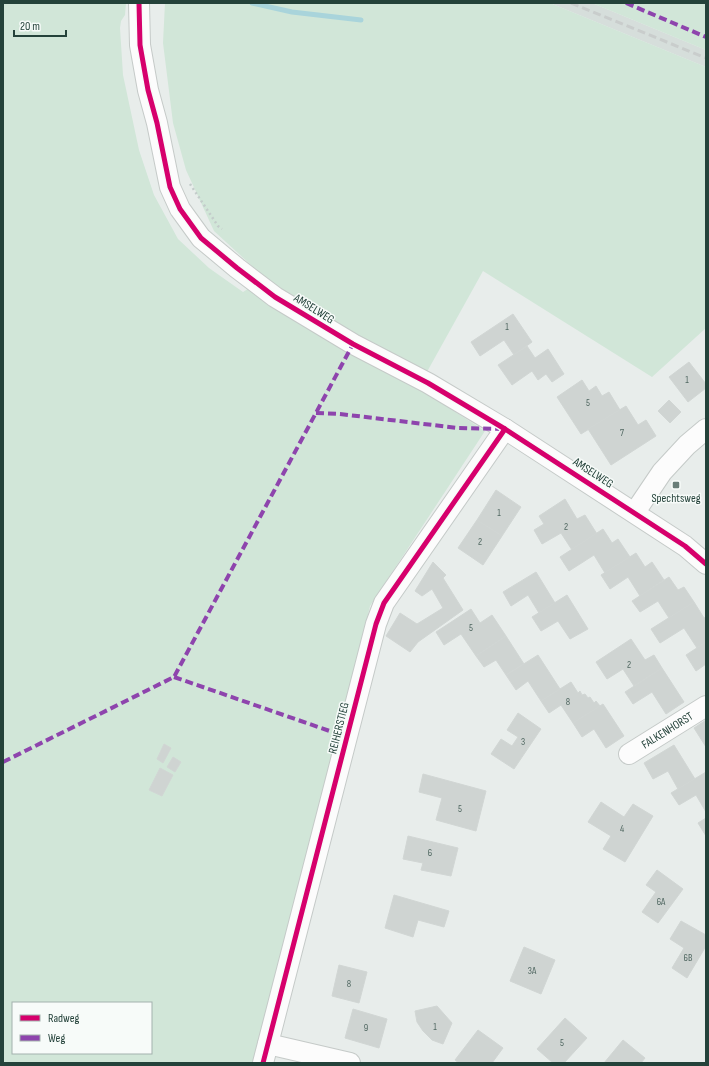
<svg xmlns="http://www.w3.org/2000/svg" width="709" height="1066" viewBox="0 0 709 1066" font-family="'Sofia Sans Condensed',sans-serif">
<rect width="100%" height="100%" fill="#e8edeb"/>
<path fill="#d6dedb" d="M550,3H592L706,50V67Z"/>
<g fill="#d1e6d8" fill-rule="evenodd">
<path d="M3,3H126L125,15L121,21L120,28L123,75L139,150L154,195L178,239L209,268L243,292L265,278L214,231L186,170L173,123L163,43L165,3H550L706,67V328L652,377L483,271L418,388L485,431L370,606L330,782L254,1063H3ZM13,1003H151V1053H13Z"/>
<path d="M592,3H706V50Z"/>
</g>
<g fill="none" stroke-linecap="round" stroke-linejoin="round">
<path stroke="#a9d4db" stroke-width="5" d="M252,3L292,12L361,20"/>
</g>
<g fill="#cfd4d2" stroke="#d1d6d4">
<path d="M513,314L532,342L514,355L504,340L480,356L471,342Z"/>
<path d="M527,346L535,358L548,349L564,374L552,382L546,374L538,380L532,371L512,385L498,365Z"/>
<path d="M689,362L706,384V388L688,402L669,377Z"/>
<path d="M582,380L589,391L596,386L602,396L609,392L620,410L581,434L557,397Z"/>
<path d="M669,400L681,412L670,423L658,411Z"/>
<path d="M626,406L638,425L646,420L656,436L611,465L588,429Z"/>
<path d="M496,490L521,507L502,536L477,520Z"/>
<path d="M565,499L577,519L585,515L597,534L572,550L561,533L542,544L534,530L544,524L539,516Z"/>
<path d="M477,520L502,536L483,565L458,548Z"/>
<path d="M603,529L612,543L618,539L630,557L605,573L594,555L569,571L560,557Z"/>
<path d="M636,553L645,567L652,562L664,580L640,596L628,577L610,589L601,575Z"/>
<path d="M433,562L446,575L443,578L463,610L418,642L410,652L386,636L400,613L417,624L443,608L432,589L422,596L415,591Z"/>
<path d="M536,572L555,603L539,613L528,595L511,606L503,592Z"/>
<path d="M669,577L678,590L684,587L694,602L669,618L658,601L640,612L632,601Z"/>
<path d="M567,595L588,629L570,639L558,621L541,631L532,617Z"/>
<path d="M694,602L704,618L706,617V642L697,648L684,628L660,643L651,629Z"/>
<path d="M471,609L480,623L492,615L506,636L476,656L461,634L444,645L436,632Z"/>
<path d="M506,636L524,664L506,675L496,660L484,667L476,656Z"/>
<path d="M631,639L645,660L654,655L662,668L634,686L623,669L607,679L596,662Z"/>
<path d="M706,642V664L696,671L686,655Z"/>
<path d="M538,655L560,689L541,701L528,681L516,690L506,675Z"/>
<path d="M662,668L684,702L666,714L652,692L633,704L625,692Z"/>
<path d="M571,682L578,693L580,691L582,695L585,694L588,698L590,697L594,703L596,701L600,706L573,723L561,705L549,713L541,701Z"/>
<path d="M603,704L624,736L606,748L594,729L582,737L573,723Z"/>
<path d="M518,713L541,729L514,769L491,754L501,739L512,746L518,737L507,730Z"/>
<path d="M706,720V747L694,728Z"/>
<path d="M164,744L171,748L163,763L157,759Z"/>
<path d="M674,745L695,779L678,789L668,771L653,779L644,763Z"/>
<path d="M173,757L181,762L175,772L167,767Z"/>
<path d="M160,768L173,775L162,796L149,790Z"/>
<path d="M706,772V812L696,795L679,805L671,793Z"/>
<path d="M423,774L486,791L476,831L436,820L442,798L419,792Z"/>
<path d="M601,802L624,817L633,804L653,816L625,862L603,849L611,836L588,822Z"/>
<path d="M706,818V836L698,823Z"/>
<path d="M408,836L458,848L451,876L421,870L423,863L403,859Z"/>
<path d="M657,870L683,889L658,923L642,912L656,892L646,885Z"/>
<path d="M394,895L449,911L444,927L418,920L413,937L385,928Z"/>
<path d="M681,921L706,935V946L687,978L672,968L684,948L670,939Z"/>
<path d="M524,947L555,960L541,994L510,981Z"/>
<path d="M339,965L367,972L359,1003L332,996Z"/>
<path d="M437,1006L452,1023L443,1044L432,1040L423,1031L417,1022L415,1011Z"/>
<path d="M353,1009L387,1019L379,1048L345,1038Z"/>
<path d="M565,1018L587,1038L564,1063H553L537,1049Z"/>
<path d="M478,1030L503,1048L492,1063H459L455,1060Z"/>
<path d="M623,1040L645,1058L641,1063H604Z"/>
</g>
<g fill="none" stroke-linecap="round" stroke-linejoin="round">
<defs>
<g id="minor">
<path d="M139,3L140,45L148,90L157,123L170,187L180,209L201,238L237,268L275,297L353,344L428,383L505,429L685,546L706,564"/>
<path d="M635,512L662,472L687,445L706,429"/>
<path id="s1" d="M629,754L706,706"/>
<path d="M268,1044L350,1063"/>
<path d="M263,1063L376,624L384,603L505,429"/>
</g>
</defs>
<use href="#minor" stroke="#c5cac8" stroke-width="22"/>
<path stroke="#c3ccca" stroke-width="2.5" stroke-dasharray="2 3" stroke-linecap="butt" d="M190,184L218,226L222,229"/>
<use href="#minor" stroke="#fcfcfc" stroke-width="20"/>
<path stroke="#c9cdcc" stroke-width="3" stroke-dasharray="8 4" stroke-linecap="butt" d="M571,3L706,58"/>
<g stroke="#8e44ad" stroke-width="4" stroke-dasharray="8 4" stroke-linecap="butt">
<path d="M626,3L706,37"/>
<path d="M316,413L340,414L458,428L503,429"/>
<path d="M174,677L347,737"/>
<path d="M3,762L174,677L353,344"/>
</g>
<defs>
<g id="cycleway">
<path d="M139,3L140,45L148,90L157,123L170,187L180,209L201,238L237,268L275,297L353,344L428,383L505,429L685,546L706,564"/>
<path d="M263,1063L376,624L384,603L505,429"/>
</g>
</defs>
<use href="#cycleway" stroke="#f7fbf9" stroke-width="8"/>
<use href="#cycleway" stroke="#d6006c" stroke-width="5"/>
</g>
<rect fill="#697e78" stroke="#f7fbf9" stroke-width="1.5" x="672" y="481" width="8" height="8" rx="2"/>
<g text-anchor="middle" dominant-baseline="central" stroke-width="3" stroke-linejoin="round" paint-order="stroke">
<g font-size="10" fill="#506761">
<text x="507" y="327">1</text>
<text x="687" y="380">1</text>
<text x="588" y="403">5</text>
<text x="622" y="433">7</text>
<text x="499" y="513">1</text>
<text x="566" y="527">2</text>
<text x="480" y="542">2</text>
<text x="471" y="628">5</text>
<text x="629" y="665">2</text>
<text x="568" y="702">8</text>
<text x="523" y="742">3</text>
<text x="460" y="809">5</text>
<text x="622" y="829">4</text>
<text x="430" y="853">6</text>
<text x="661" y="902">6A</text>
<text x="688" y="958">6B</text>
<text x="532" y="971">3A</text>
<text x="349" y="984">8</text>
<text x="435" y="1027">1</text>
<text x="366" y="1028">9</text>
<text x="562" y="1043">5</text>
</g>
<g font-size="12" fill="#24423a" stroke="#f7fbf9">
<text transform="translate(314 309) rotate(32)">AMSELWEG</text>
<text transform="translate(593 473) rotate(33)">AMSELWEG</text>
<text transform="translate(339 728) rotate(-76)">REIHERSTIEG</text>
<text stroke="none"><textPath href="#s1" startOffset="45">FALKENHORST</textPath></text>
</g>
<g font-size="12" fill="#24423a" stroke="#f7fbf9">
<text x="676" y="498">Spechtsweg</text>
</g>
</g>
<rect width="709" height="1066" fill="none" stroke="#24423a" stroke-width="8"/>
<rect x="12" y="1002" width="140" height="52" fill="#f7fbf9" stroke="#a3b1ad"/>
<rect x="20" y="1015" width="20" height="6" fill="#d6006c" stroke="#a3b1ad"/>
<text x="48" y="1022" font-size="12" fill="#24423a">Radweg</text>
<rect x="20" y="1035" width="20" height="6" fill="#8e44ad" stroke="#a3b1ad"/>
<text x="48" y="1042" font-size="12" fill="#24423a">Weg</text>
<path d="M14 30v6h52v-6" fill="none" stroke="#24423a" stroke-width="2"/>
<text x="20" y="30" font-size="12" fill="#24423a" stroke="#f7fbf9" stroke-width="3" paint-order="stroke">20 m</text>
</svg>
